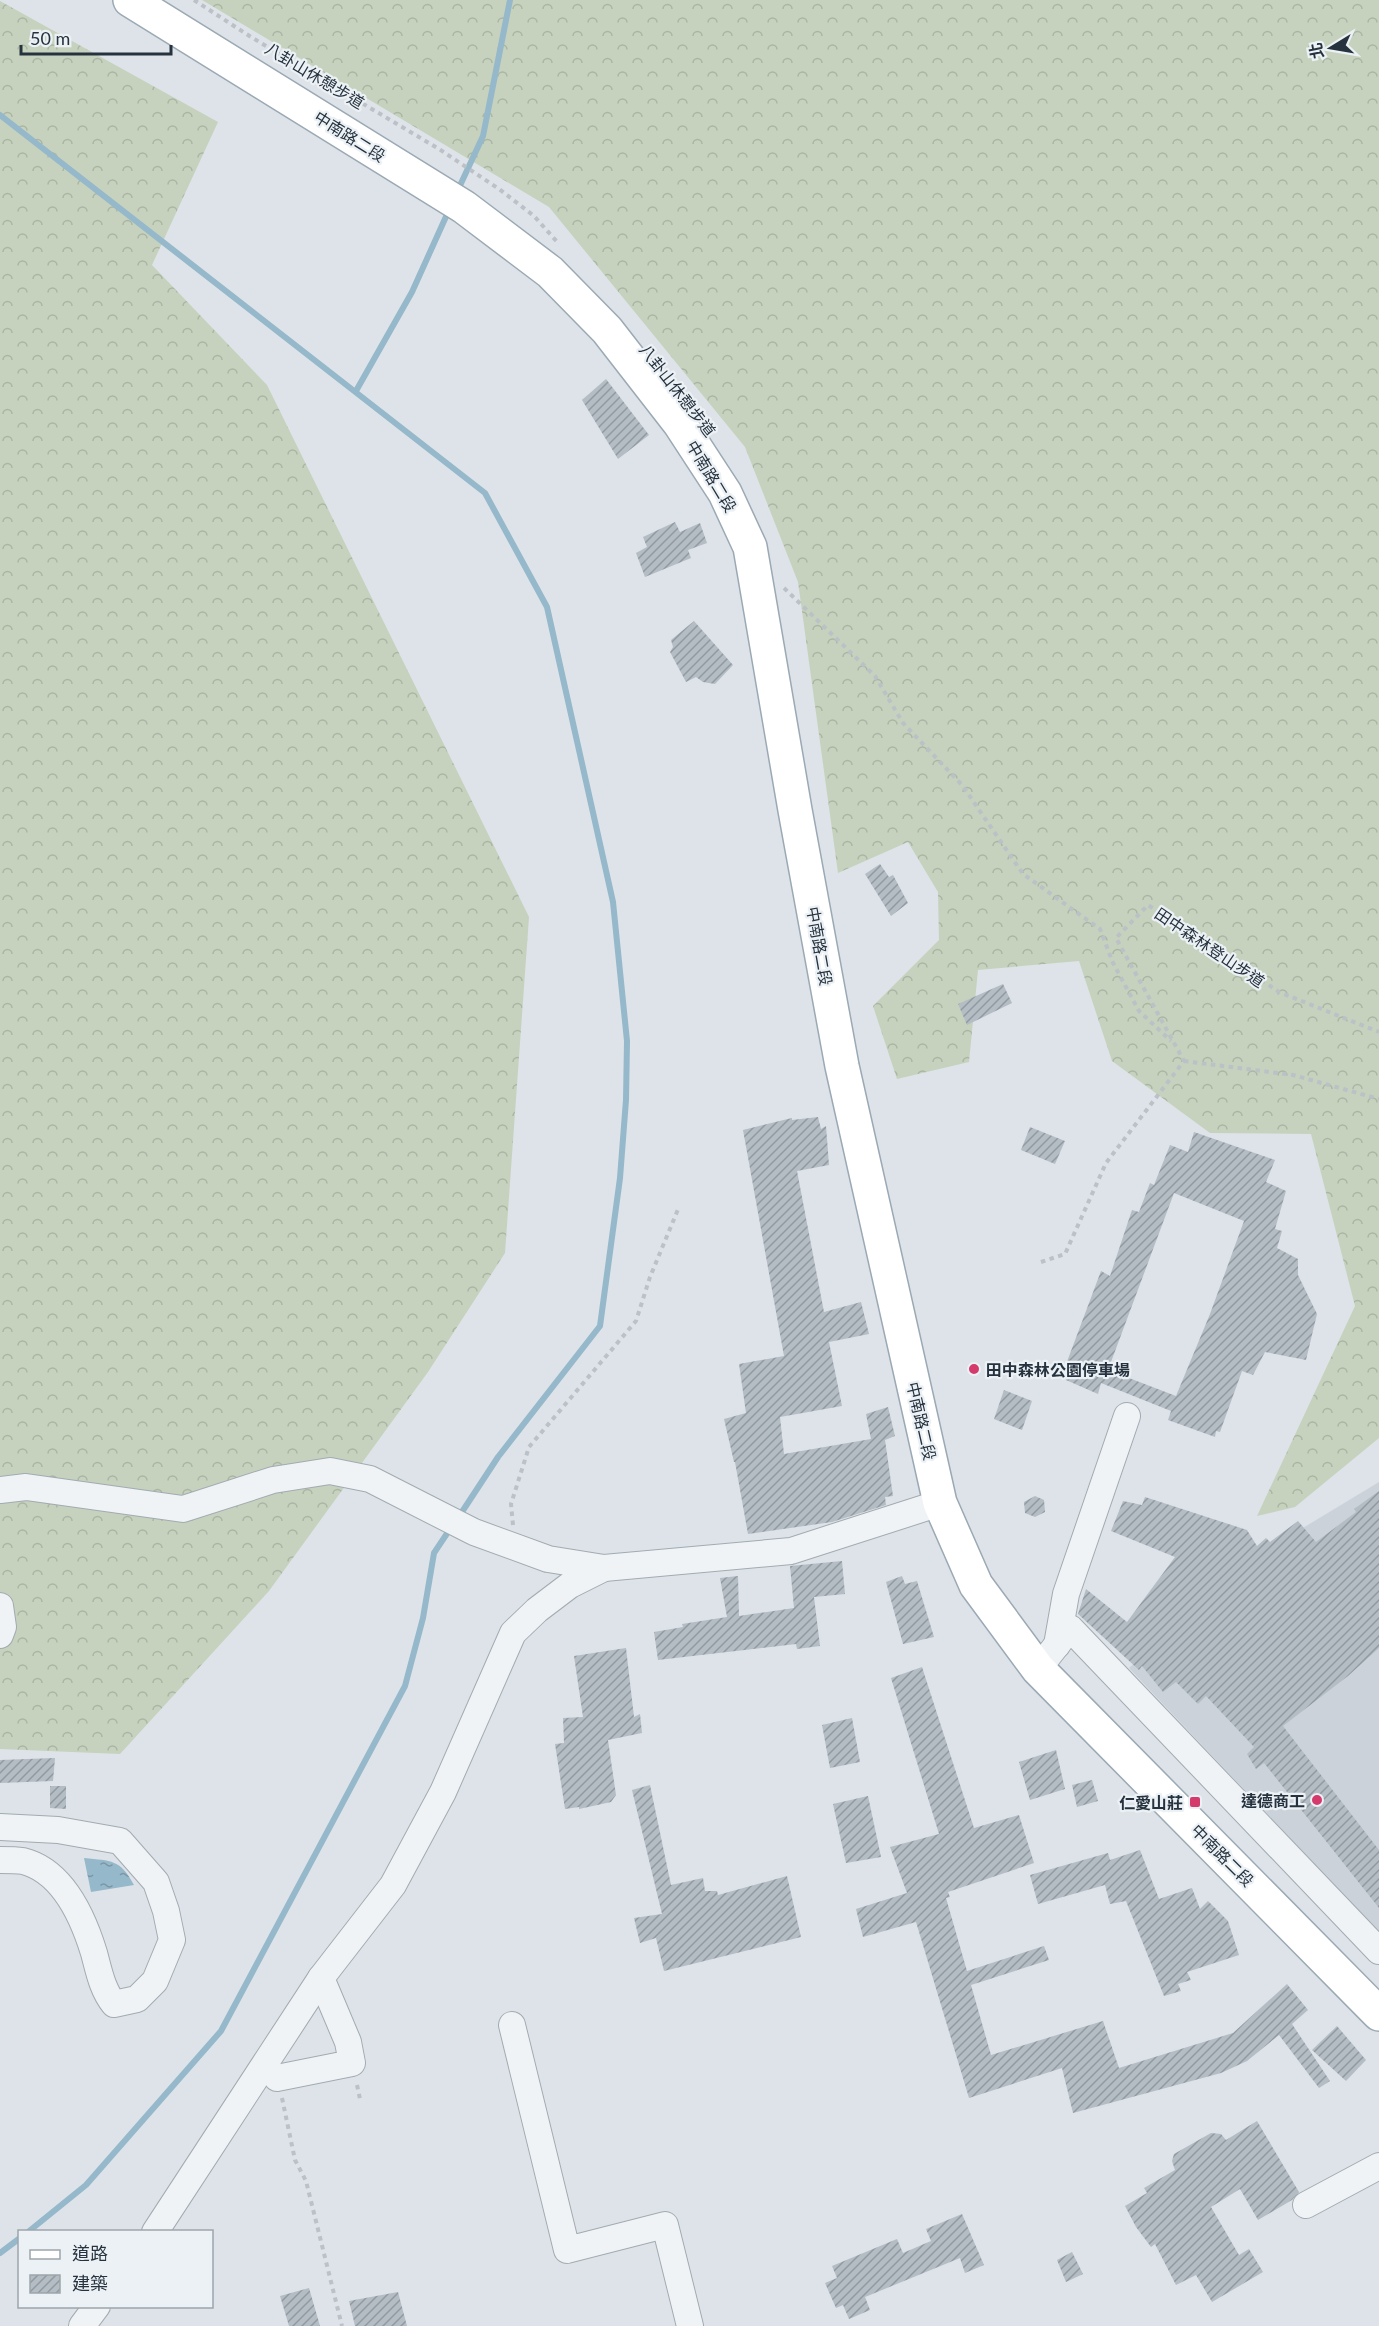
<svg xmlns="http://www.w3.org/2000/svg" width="1379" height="2326" viewBox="0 0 1379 2326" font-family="Lato,'Noto Sans TC',sans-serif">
<defs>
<pattern id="forest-crowns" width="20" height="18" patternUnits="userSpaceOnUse" patternTransform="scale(1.5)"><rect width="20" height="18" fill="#c6d2bd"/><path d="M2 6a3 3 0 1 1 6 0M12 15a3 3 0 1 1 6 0" fill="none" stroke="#aab5a4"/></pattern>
<pattern id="water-ripples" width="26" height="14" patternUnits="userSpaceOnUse" patternTransform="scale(1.5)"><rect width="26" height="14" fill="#95b8ca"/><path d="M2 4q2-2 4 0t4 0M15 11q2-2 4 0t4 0" fill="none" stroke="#7996a5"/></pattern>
<pattern id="building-hatch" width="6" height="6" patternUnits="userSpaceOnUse" patternTransform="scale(1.5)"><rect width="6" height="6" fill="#b4bdc4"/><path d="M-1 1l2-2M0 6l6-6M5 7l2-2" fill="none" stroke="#929aa1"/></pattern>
</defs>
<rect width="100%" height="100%" fill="#dde3e8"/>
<path fill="#cbd2da" d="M1379,1482V1932L1129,1668L1240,1566Z"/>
<g fill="url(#forest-crowns)">
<path d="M202,0H1379V1438L1295,1507L1257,1516L1355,1306L1311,1134L1210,1133L1112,1061L1079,961L978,970L969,1062L897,1079L873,1006L939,940L938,892L908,842L838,873L798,582L745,447L549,207Z"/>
<path d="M0,1L218,122L152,265L267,385L529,917L505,1253L428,1372L269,1591L120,1754L0,1749Z"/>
</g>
<path fill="url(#water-ripples)" d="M84,1858C112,1861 120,1859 134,1885L91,1892Z"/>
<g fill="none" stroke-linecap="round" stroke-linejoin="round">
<g stroke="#95b8ca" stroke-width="6">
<path d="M0,115L485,493L547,607L613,902L627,1041L626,1100L620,1178L600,1326L498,1457L458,1518"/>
<path d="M457,192L483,136L510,0"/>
<path d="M356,391L412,292L449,210"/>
<path d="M28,2232L86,2185L221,2031L405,1686L423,1618L434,1553L452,1526"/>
<path d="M0,2253L20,2238"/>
</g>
</g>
<g fill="url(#building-hatch)" fill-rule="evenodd">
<path d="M606,379L649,435L618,459L582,400Z"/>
<path d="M675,522L680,532L700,523L707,543L688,550L691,558L645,577L636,553L647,547L643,537Z"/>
<path d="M694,621L733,665L715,684L703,682L696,677L686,682L670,652L673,647L671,640Z"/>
<path d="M880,864L889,877L893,875L908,903L891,916L865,874Z"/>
<path d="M1003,984L1012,1003L967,1025L958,1004Z"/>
<path d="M818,1117L821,1129L826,1126L829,1165L797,1171L824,1312L861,1302L869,1334L829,1342L842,1406L780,1417L784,1454L871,1439L866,1414L888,1407L895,1436L885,1440L893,1496L885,1497L886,1505L832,1522L748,1534L735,1462H734L724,1419L746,1413L739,1364L784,1356L743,1130L792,1118V1120Z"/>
<path d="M1030,1127L1065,1141L1055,1164L1021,1150Z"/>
<path d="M1194,1132L1275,1160L1266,1182L1286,1191L1275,1229L1282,1231L1277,1248L1298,1259V1275L1317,1314L1306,1360L1265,1352L1253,1375L1242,1371L1220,1432L1216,1431L1215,1437L1168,1420L1171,1411L1101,1383L1098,1394L1066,1380L1070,1368L1065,1367L1101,1271L1110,1276L1132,1210L1139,1212L1150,1183L1154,1185L1170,1145L1188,1152ZM1174,1193L1244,1221L1210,1314L1176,1396L1108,1370Z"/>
<path d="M1004,1390L1032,1401L1022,1430L994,1419Z"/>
<path d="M1379,1491V1648L1348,1676L1283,1726L1379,1850V1908L1264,1763L1256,1769L1247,1754L1254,1747L1206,1696L1198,1704L1176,1682L1163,1692L1142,1666L1139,1670L1078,1614L1086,1589L1127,1622L1175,1557L1111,1531L1123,1501L1142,1505L1145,1497L1247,1530L1257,1546L1266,1538L1270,1542L1298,1521L1316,1542L1356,1512L1354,1509Z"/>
<path d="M1035,1496L1044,1500L1045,1512L1035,1517L1025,1513L1024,1502Z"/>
<path d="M842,1561L845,1594L814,1597L820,1646L797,1649L796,1644L658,1660L654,1632L683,1627L682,1624L727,1617L720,1578L738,1576L739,1616L794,1608L790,1566Z"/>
<path d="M902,1576L905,1584L917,1581L934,1637L903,1644L886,1582Z"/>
<path d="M626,1648L634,1717L640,1714L642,1733L608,1740L616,1795L611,1802L579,1809V1807L565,1809L555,1744L564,1743L563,1718L583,1717L574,1656Z"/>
<path d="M922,1667L974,1828L1019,1815L1034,1863L948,1892L950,1897L946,1898L967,1971L1044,1946L1049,1960L971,1985L991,2055L1103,2021L1119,2068L1233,2033L1287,1984L1308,2010L1292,2024L1330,2081L1319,2088L1279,2035L1247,2061L1221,2073L1073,2113L1062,2068L969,2098L916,1922L863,1937L856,1909L907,1893L890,1847L939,1834L891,1678Z"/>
<path d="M852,1718L860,1762L830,1768L822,1725Z"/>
<path d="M1056,1750L1065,1789L1030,1800L1019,1762Z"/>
<path d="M55,1758L53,1781L0,1783V1760Z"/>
<path d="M1092,1780L1098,1801L1077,1807L1072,1785Z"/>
<path d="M650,1785L671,1885L703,1878L705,1891H717L718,1895L787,1876L801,1937L664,1971L656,1938L640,1943L634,1918L662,1914L632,1790Z"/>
<path d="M50,1786H66V1809L50,1808Z"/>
<path d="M868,1796L881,1857L846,1863L833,1804Z"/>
<path d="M1140,1850L1159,1899L1192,1888L1200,1909L1208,1901L1228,1921L1239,1955L1187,1972L1191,1980L1178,1984L1181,1991L1164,1996L1126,1901L1110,1904L1105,1885L1038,1904L1030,1875L1108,1853L1110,1860Z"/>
<path d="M1337,2026L1366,2060L1346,2081L1312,2050Z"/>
<path d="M1257,2121L1299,2192L1292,2200L1258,2220L1240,2189L1211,2207L1239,2255L1249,2249L1263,2272L1212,2302L1196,2275L1176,2285L1155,2244L1151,2247L1136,2227L1125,2206L1147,2193L1144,2188L1175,2170L1172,2161L1174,2154L1211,2133L1221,2134L1226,2140Z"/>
<path d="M962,2214L984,2265L965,2273L960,2258L865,2297L870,2310L849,2319L843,2305L836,2308L825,2283L837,2278L832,2266L897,2239L903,2253L931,2241L926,2229Z"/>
<path d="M1072,2252L1083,2274L1066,2282L1057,2260Z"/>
<path d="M309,2288L320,2326H289L280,2296Z"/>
<path d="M398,2292L407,2326H355L349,2301Z"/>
</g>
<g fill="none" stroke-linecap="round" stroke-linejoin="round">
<defs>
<g id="minor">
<path d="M0,1490L26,1487L183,1509L273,1480L330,1471L370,1479L474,1532L548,1559L604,1568L791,1551L940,1503"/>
<path d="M0,1606L3,1627L0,1635"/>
<path d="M1057,1645L1066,1594L1127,1416"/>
<path d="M1038,1669L1070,1628L1379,1951"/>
<path d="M0,1827L58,1830L120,1841L156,1882L166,1911L172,1940L155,1981L137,1999L114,2004C102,1989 99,1971 94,1953C83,1917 63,1871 23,1861C16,1860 7,1860 0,1860"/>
<path d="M512,2025L567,2250L665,2225L690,2326"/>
<path d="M277,2078L352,2063L348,2042L321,1978"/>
<path d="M1306,2205L1379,2166"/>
<path d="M155,2232L321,1978L393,1885L443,1792L513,1633L537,1610L570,1585L604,1568"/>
<path d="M82,2326L97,2306"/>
</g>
<path id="major" d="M130,0L464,207L550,272L607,330L680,424L725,493L750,547L795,810L842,1066L940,1503L976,1585L1038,1669L1379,2014"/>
</defs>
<use href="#minor" stroke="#a2abb2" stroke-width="28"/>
<use href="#major" stroke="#9ba9b4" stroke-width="36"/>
<g stroke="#bbc1c6" stroke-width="4" stroke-dasharray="4.5 4.5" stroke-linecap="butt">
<path d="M194,0L251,37L439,149L499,189L534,216L559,244"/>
<path d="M784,588L875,676L903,723L962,785L1023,874L1100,929L1113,963L1139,1011L1171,1041"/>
<path d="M1184,1061L1293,1075L1379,1099"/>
<path d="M1041,1262L1065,1254L1106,1163L1184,1061L1116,938L1148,905L1279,992L1379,1032"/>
<path d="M513,1525L511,1504L529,1447L636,1321L650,1277L679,1207"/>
<path d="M357,2085L360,2099"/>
<path d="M282,2098L295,2160L306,2181L342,2326"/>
</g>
<use href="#minor" stroke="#eff3f6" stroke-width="26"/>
<use href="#major" stroke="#fff" stroke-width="33"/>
</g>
<g fill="#d43a6c" stroke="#ecf1f5" stroke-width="2">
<circle cx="974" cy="1369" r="6"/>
<circle cx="1317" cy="1800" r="6"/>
<rect x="1189" y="1796" width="12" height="12" rx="3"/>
</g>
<g text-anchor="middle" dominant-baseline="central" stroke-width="4.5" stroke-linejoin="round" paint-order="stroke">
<g font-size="16" fill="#26333f" stroke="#ecf1f5">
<text transform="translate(315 75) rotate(31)">八卦山休憩步道</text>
<text transform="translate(350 136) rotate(32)">中南路二段</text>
<text transform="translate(678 390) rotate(52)">八卦山休憩步道</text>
<text transform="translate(712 476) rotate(59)">中南路二段</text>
<text transform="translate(820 946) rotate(80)">中南路二段</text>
<text transform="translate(1210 947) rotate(34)">田中森林登山步道</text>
<text transform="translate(922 1421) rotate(77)">中南路二段</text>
<text transform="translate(1223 1855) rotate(45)">中南路二段</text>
</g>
<g font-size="16" font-weight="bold" fill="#26333f" stroke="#ecf1f5" text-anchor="end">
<text x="986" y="1369" text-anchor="start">田中森林公園停車場</text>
<text x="1305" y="1800">達德商工</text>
<text x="1183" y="1802">仁愛山莊</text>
</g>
</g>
<rect x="18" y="2230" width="195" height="78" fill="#ecf1f5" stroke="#9da5ac" stroke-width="1.5"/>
<rect x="30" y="2250" width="30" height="9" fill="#ffffff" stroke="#9da5ac" stroke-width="1.5"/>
<text x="72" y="2260" font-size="18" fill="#26333f">道路</text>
<rect x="30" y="2275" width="30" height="18" fill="url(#building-hatch)" stroke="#9da5ac" stroke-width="1.5"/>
<text x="72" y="2290" font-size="18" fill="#26333f">建築</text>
<g transform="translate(1331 48) rotate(259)" stroke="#ecf1f5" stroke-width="4.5" paint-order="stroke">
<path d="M0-4.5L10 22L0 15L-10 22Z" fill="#26333f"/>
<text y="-9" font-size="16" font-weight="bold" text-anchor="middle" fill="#26333f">北</text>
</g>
<path d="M21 45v9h150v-9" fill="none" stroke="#26333f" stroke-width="3"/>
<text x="30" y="45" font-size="18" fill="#26333f" stroke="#ecf1f5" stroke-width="4.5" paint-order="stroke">50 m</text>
</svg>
